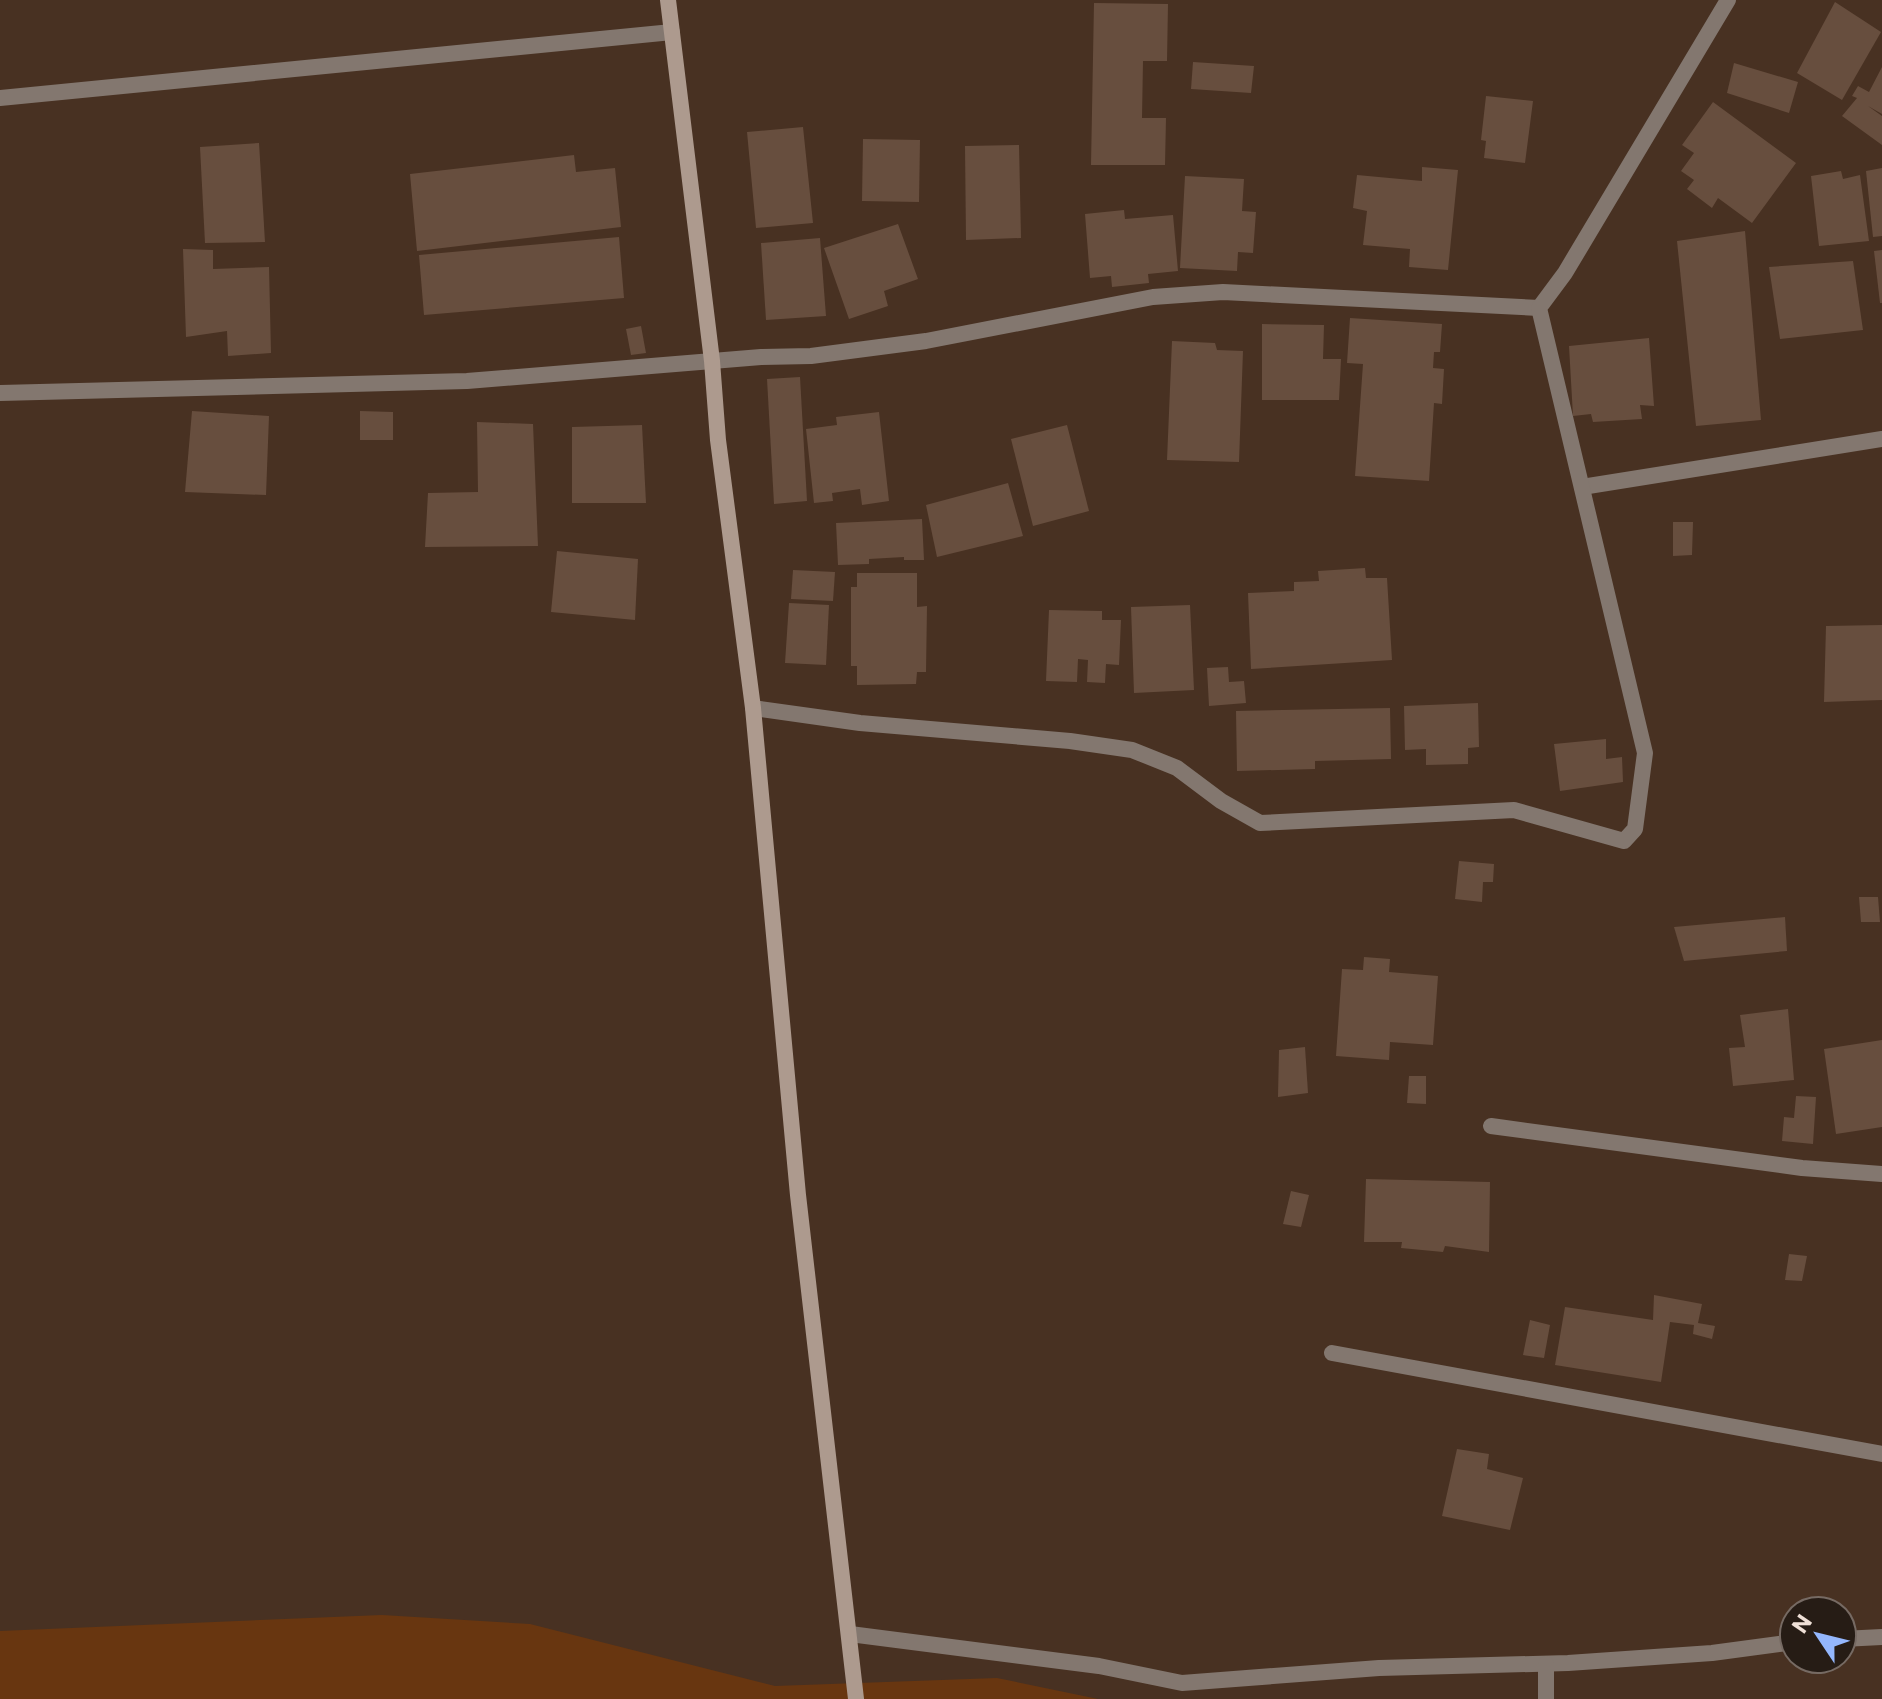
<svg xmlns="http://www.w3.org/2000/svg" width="1882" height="1699" viewBox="0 0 1882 1699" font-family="Commissioner,sans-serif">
<rect width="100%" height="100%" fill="#483122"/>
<path fill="#683610" d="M382,1615L530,1624L775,1686L997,1678L1098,1699H0V1631Z"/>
<g fill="#674e3e">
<path d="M1835,2L1881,32L1842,100L1797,73Z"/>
<path d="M1094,3L1168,4L1167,61H1143L1142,118H1166L1165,165H1091Z"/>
<path d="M1193,62L1254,66L1251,93L1191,89Z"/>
<path d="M1734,63L1798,82L1789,113L1727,93Z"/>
<path d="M1882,67V114L1868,106L1882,116V145L1842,116L1857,98L1852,96L1858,86L1869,92Z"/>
<path d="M1486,96L1533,101L1525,163L1484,158L1486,141L1481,140Z"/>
<path d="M1713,102L1796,163L1752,223L1718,198L1712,208L1687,189L1694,180L1681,171L1694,153L1682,145Z"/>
<path d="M803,127L813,223L756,228L747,132Z"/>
<path d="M863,139L920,140L919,202L862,201Z"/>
<path d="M259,143L265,242L205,243L200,147Z"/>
<path d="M1019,145L1021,238L966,240L965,146Z"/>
<path d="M574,155L576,172L615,168L621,227L417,251L410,174Z"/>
<path d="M1422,167L1458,170L1448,270L1409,267L1410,249L1363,245L1367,211L1353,208L1357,175L1422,181Z"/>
<path d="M1882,168V236L1873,237L1866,171Z"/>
<path d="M1841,171L1843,179L1860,175L1869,241L1819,246L1811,176Z"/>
<path d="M1185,176L1244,179L1242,211L1256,212L1253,253L1238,252L1237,271L1180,268Z"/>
<path d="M1124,210L1125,219L1173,215L1178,271L1148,274L1149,283L1112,287L1111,276L1090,278L1085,214Z"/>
<path d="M898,224L918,279L884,291L888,306L849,319L824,248Z"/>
<path d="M1745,231L1761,420L1696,426L1677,241Z"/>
<path d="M619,237L624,298L424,315L419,255Z"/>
<path d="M820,238L826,316L766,320L761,243Z"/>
<path d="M183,249L213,250V269L269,267L271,353L228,356L227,331L186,337Z"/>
<path d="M1882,250V303H1880L1874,251Z"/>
<path d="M1853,261L1863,330L1780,339L1769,267Z"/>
<path d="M1350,318L1442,324L1440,352H1434L1433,368L1444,369L1442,404L1434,403L1429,481L1355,476L1363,364L1347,363Z"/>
<path d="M1262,324L1324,325L1323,359H1341L1339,400H1262Z"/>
<path d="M641,326L646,353L631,355L626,329Z"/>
<path d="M1649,338L1654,406L1640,405L1642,419L1593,422L1591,414L1573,416L1569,346Z"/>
<path d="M1172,341L1215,343L1217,350L1243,351L1239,462L1167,460Z"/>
<path d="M800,377L807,501L774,504L767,379Z"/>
<path d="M192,411L269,416L266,495L185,492Z"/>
<path d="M360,411L393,412V440H360Z"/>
<path d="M879,412L889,501L862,505L860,489L832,493L833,501L814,503L806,429L837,425L836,417Z"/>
<path d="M477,422L533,424L538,546L425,547L428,493L478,492Z"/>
<path d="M642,425L646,503H572V427Z"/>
<path d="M1067,425L1089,511L1033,526L1011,439Z"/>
<path d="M1008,483L1023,536L937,557L926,505Z"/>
<path d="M922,519L924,560H904V557L869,559V564L838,565L836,523Z"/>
<path d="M1673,522H1693L1692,555L1673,556Z"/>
<path d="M557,551L638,559L635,620L551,612Z"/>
<path d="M1365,568L1366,578H1387L1392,660L1251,669L1248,593L1294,591V582L1319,581L1318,571Z"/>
<path d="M793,570L835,572L833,601L791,599Z"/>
<path d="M857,573H917V607L927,606L926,672H917L916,684L857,685V666H851V587H857Z"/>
<path d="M789,603L829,605L826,665L785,663Z"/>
<path d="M1190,605L1194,690L1134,693L1131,607Z"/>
<path d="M1049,610L1102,611V620H1121L1119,665L1106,664L1105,683L1087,682L1088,660L1078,659L1077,682L1046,681Z"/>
<path d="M1882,625V700L1824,702L1826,626Z"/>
<path d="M1228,667L1229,682L1244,681L1246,703L1209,706L1207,668Z"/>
<path d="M1478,703L1479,747L1468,748V764L1426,765V749L1405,750L1404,706Z"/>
<path d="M1390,708L1391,759L1315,761V769L1237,771L1236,711Z"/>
<path d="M1606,739V759L1622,757L1623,782L1560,791L1554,744Z"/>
<path d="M1459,861L1494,864L1493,882H1483L1482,902L1455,899Z"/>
<path d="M1859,897H1878L1880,922H1861Z"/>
<path d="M1785,917L1787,951L1684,961L1674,927Z"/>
<path d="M1364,957L1390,959L1389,972L1438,976L1433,1045L1390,1042L1389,1060L1336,1056L1342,969L1363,970Z"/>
<path d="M1788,1009L1794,1080L1733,1086L1729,1048L1745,1047L1740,1015Z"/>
<path d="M1882,1040V1127L1836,1134L1824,1049Z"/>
<path d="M1305,1047L1308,1093L1278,1097L1279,1050Z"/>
<path d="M1409,1076H1426V1104L1407,1103Z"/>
<path d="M1796,1096L1816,1097L1813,1144L1782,1141L1784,1117L1794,1118Z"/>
<path d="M1366,1179L1490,1182L1489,1252L1445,1246L1443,1252L1401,1248L1402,1242H1364Z"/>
<path d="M1291,1191L1309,1195L1301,1227L1283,1224Z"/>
<path d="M1789,1254L1807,1256L1802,1281L1785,1280Z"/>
<path d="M1654,1295L1702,1304L1698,1323L1715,1326L1712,1339L1693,1334L1694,1325L1670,1322L1661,1382L1555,1365L1565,1307L1653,1320Z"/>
<path d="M1530,1320L1550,1325L1544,1358L1523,1355Z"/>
<path d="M1457,1449L1489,1454L1487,1469L1523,1478L1510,1530L1442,1516Z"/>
</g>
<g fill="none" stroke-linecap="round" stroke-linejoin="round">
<g stroke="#83776f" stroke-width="16">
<path d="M0,98L672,32"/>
<path d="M0,393L467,381L761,357L811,356L926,341L1153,297L1223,292L1539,308"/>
<path d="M1582,487L1882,439"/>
<path d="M753,708L860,723L1070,741L1132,750L1177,768L1221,801L1260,823L1514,810L1624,841L1635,829L1645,753L1539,308L1565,273L1728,0"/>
<path d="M1491,1126L1802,1168L1882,1174"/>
<path d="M1332,1353L1882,1454"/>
<path d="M850,1634L1099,1666L1182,1683L1379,1668L1568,1663L1712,1653L1794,1642"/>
<path d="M1842,1639L1882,1637"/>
<path d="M1546,1664V1699"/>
</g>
<path stroke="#ad9a8e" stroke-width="16" d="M668,0L712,361L718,440L753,708L798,1195L856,1699"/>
</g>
<g transform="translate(1818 1635) rotate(305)"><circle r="38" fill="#261c15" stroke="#766a63" stroke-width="2"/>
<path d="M0-6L14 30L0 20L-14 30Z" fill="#94b7fd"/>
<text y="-12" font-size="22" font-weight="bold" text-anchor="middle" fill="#efe0d7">N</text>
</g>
</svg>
